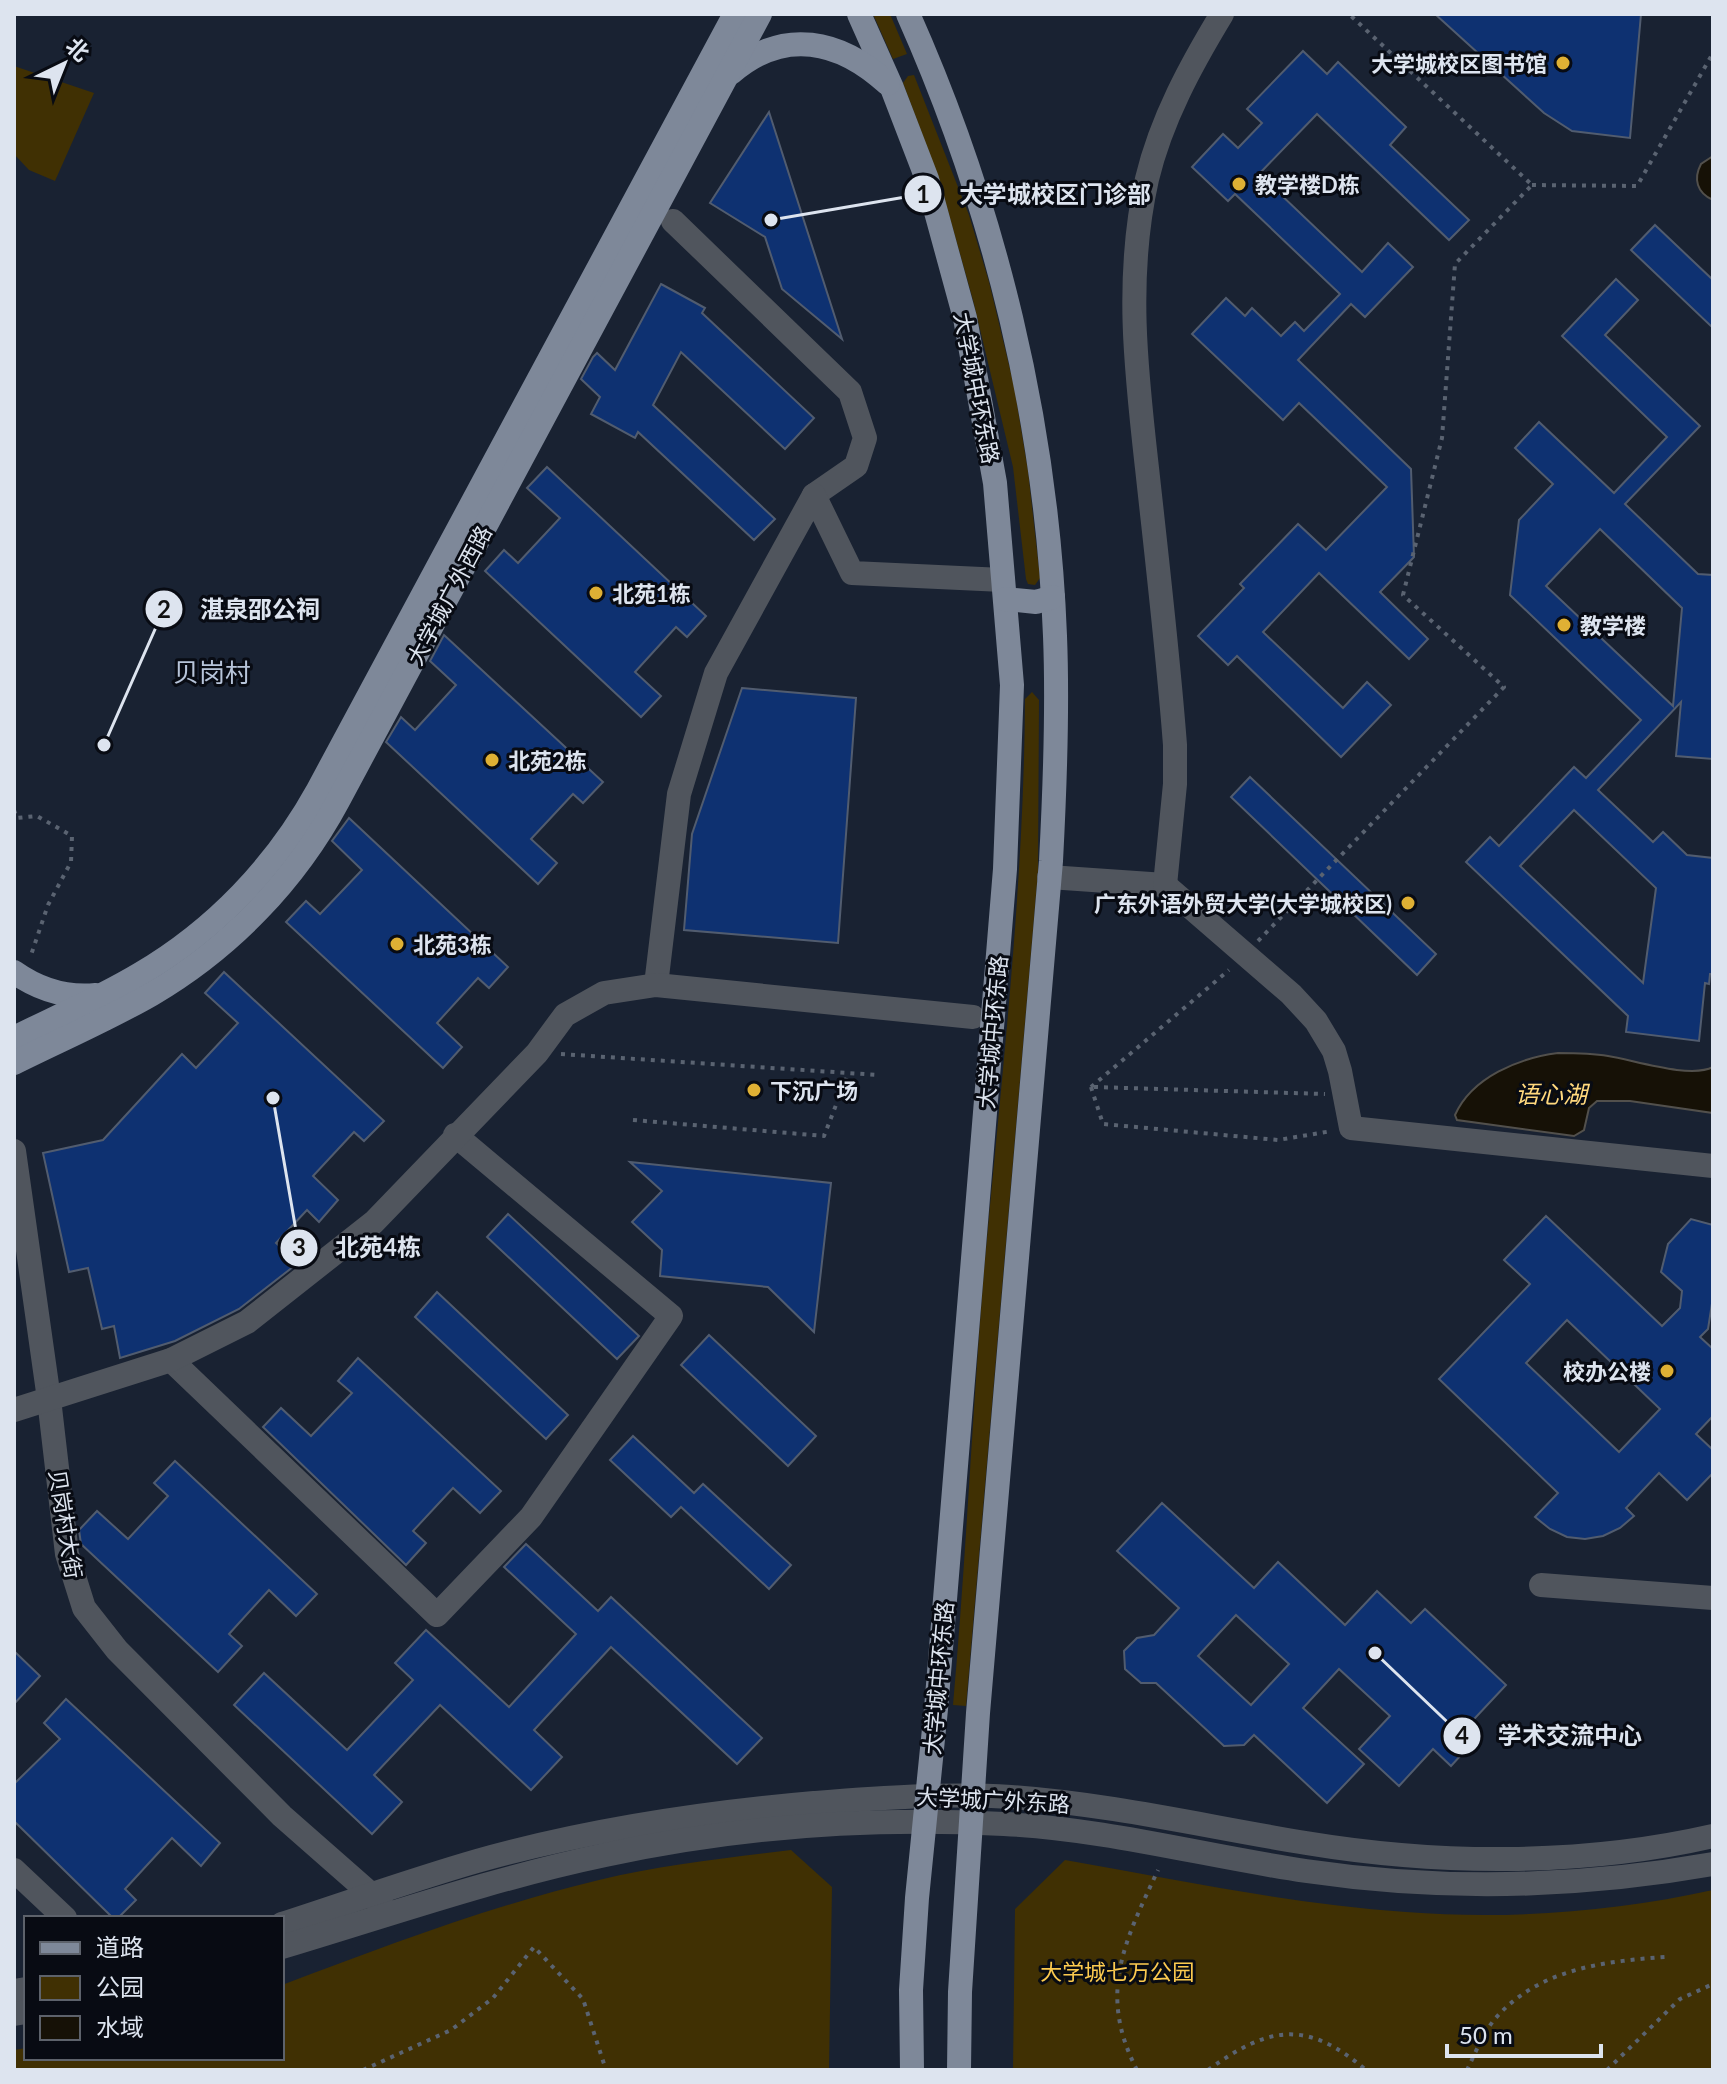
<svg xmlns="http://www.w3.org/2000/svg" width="1727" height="2084" viewBox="0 0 1727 2084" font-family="Lato,'Noto Sans SC',sans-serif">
<rect width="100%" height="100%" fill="#192232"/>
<g fill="#403003">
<path d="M873,14H890L907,54L893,59Z"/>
<path d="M14,66L94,93L55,181L29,170L14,154Z"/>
<path d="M914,75L969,215L989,282L1014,386L1028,471L1040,578L1035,585L1028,584L1026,579L1013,467L973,300L939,179L903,83L908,76Z"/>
<path d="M1032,692L1039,700L1038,871L966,1706L953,1705C966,1561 972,1416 984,1271C1001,1081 1024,890 1025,699Z"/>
<path d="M791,1850L832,1887L829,2070H14V2050L26,2048V2058H282V1985C386,1946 490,1906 599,1880C662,1865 727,1858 791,1850Z"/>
<path d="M1065,1860C1178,1880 1291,1904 1406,1912C1508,1920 1613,1912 1713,1890V2070H1013L1015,1909Z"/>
</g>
<g fill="#161106" stroke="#52504c" stroke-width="2">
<path d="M1713,156V200C1697,193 1693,179 1701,164Z"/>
<path d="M1558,1053C1574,1053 1591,1053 1608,1056C1634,1060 1690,1079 1713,1067V1113L1630,1101H1597L1589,1108L1584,1130L1574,1136L1457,1120L1455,1115C1472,1077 1519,1058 1558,1053Z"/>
</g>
<g fill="#0e3171" stroke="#515c6f" stroke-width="2" fill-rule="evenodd">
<path d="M1435,14H1641L1630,138L1572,131L1544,113Z"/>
<path d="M1303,51L1327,74L1338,62L1406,127L1390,145L1469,220L1449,240L1317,114L1259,174L1362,272L1388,243L1413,267L1365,317L1351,304L1298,360L1411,469L1414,557L1380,592L1428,639L1409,659L1319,573L1263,632L1343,708L1367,682L1391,705L1341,757L1237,656L1228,665L1198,636L1244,588L1240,584L1298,524L1326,550L1387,487L1299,403L1283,420L1192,334L1226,298L1245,316L1252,308L1281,336L1295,322L1304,331L1340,294L1235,194L1228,201L1192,167L1223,134L1238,148L1262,123L1247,109Z"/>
<path d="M769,112L842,339L782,289L765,237L710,203Z"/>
<path d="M1655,225L1713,280V328L1631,250Z"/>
<path d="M1616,279L1638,300L1605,335L1700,426L1625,504L1698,574L1713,575V759L1676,756L1681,702L1598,790L1653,842L1663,832L1687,855L1713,858V974H1710L1709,984L1705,983L1699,1041L1626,1032L1628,1016L1466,862L1490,837L1499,846L1574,767L1586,778L1641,720L1510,595L1519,520L1553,484L1515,448L1539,422L1614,493L1667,437L1562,336ZM1600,529L1682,608L1673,706L1546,586ZM1574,810L1656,888L1643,983L1520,866Z"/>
<path d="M661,284L705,308L702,313L814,418L785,449L681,352L653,405L775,519L754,540L638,432L635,438L591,414L600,397L581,379L593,357L597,353L615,370Z"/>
<path d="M547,467L706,616L687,637L676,627L635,672L661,696L641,717L485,571L504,550L518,563L560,518L527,488Z"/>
<path d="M444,635L603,782L583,803L573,794L531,839L557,863L538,884L386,742L401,717L415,730L456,685L430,661Z"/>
<path d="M742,688L856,698L838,943L684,930L692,834Z"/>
<path d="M1250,777L1436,954L1417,975L1231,797Z"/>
<path d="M349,818L508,967L489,988L478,978L437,1023L462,1047L443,1068L286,922L306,901L320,914L362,870L332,841Z"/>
<path d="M224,972L384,1121L364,1141L354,1132L313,1176L338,1200L319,1222L307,1210L276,1243L298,1263L239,1309L175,1341L120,1358L114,1326L102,1329L88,1268L69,1272L43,1153L103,1140L182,1054L196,1068L238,1023L205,993Z"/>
<path d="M630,1162L831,1183L814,1332L768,1287L660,1276L662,1250L632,1222L662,1191Z"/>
<path d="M508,1214L639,1336L617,1359L487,1237Z"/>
<path d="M1546,1216L1662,1326L1680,1308L1682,1291L1661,1272L1668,1244L1691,1219L1713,1225V1297L1708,1329L1700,1337L1713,1349V1416L1696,1434L1713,1450V1473L1687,1500L1659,1473L1626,1508L1634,1516L1620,1528L1603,1536L1585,1539L1567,1537L1550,1529L1535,1517L1558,1493L1439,1379L1530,1284L1504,1260ZM1567,1320L1660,1409L1619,1452L1526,1363Z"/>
<path d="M437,1292L568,1415L546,1439L415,1317Z"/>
<path d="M709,1335L816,1436L788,1466L681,1365Z"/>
<path d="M358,1358L501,1491L480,1513L453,1488L413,1531L426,1543L406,1565L263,1427L281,1408L311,1436L352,1393L338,1381Z"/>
<path d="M633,1436L694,1493L703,1484L791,1565L769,1589L681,1507L671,1517L610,1460Z"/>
<path d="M175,1461L317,1594L296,1616L269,1590L229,1634L242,1646L218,1672L81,1544L79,1530L97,1511L128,1539L168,1496L154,1483Z"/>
<path d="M1162,1503L1254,1588L1278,1562L1345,1625L1377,1591L1411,1623L1425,1609L1506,1685L1461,1733L1472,1743L1451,1766L1433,1749L1399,1786L1359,1749L1390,1716L1339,1669L1303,1708L1364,1764L1327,1803L1254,1735L1244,1745L1224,1746L1156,1683H1141L1125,1669L1124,1651L1137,1638L1154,1635L1179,1608L1117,1551ZM1236,1615L1289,1664L1251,1705L1198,1656Z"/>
<path d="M526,1544L598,1611L611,1597L762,1738L737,1764L611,1647L534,1730L562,1757L531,1790L440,1705L374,1775L402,1802L372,1834L234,1705L264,1673L347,1750L413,1680L395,1663L426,1630L509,1707L576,1634L504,1567Z"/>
<path d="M14,1651L40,1676L14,1704Z"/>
<path d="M66,1699L220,1843L201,1866L172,1838L125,1889L136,1900L118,1918H113L14,1821V1784L60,1739L44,1723Z"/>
</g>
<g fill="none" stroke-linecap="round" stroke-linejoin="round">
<g stroke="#5a6371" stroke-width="4" stroke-dasharray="4 6" stroke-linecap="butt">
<path d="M1532,185L1637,186L1713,53"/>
<path d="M14,810L17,818L37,816L72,836L71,862L48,905L31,955"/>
<path d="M1258,941L1504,687L1403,595L1442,438L1455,264L1532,185L1349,14"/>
<path d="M561,1054L878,1075"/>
<path d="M1091,1087L1229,970"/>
<path d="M1091,1087L1103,1124L1278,1140L1332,1131"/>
<path d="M1094,1087L1325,1094"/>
<path d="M633,1120L824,1136L848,1074"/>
<path d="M363,2070L451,2030L493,1998L534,1947L583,1999L606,2070"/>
<path d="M1137,2070C1097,1993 1125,1941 1158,1870"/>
<path d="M1208,2070C1269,2026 1306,2019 1366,2070"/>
<path d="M1467,2070C1475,2054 1482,2035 1494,2020C1537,1969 1604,1961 1666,1957"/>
<path d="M1607,2070L1680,1999L1713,1984"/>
</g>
<g stroke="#50555d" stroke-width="24">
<path d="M673,221L850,392L865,438L856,466L814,495"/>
<path d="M1049,877L1165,885L1291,994L1316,1021L1334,1051L1340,1071L1351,1128L1713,1166"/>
<path d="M1165,885L1175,784V745C1168,653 1157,560 1147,468C1136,371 1125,276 1147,179C1161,120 1191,65 1222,14"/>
<path d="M656,985L679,794L716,673L814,495L852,573L1003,580"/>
<path d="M14,1151L49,1399L67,1554L84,1608L117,1650L282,1816L381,1903"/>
<path d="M171,1360L437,1615L531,1517L671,1316L455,1135"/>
<path d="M14,1410L171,1360L247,1322L374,1222L537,1053L565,1015L604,993L656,985L973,1017"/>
<path d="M1541,1585L1713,1598"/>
<path d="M14,1870L65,1918"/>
<path d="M282,1924C347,1903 411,1880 477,1861C587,1830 700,1813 814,1803C880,1798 945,1793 1011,1797C1110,1804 1208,1827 1306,1843C1439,1865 1582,1866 1713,1836"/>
<path d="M282,1947C389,1915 495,1878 605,1855C734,1827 872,1817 1004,1824C1106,1829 1205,1856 1306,1871C1442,1891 1578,1888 1713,1864"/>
<path d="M14,1991L26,1989"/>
<path d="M14,2014L26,2012"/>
</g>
<g stroke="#7e8899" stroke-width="24">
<path d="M859,14L892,88L927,179L965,318L995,483L1012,685L1005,869L936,1709L917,1898L911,1990L912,2070"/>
<path d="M908,14C995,209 1047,423 1055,636C1058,711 1055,786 1051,861L978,1713L960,1992L959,2070"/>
<path d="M731,73C784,27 840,40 888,84"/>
<path d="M1005,599L1036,602L1053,597"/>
<path d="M14,972C38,989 66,998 96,995"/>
<path d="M14,1038C56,1017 100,998 140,974C215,930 276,866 318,790L735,14"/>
<path d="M14,1063C60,1040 107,1020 152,994C230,948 295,881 338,801L760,14"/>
</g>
</g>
<g fill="#dfb034" stroke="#080b13" stroke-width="3">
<circle cx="1563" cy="63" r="8"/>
<circle cx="1239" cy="184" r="8"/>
<circle cx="596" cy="593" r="8"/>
<circle cx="1564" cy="625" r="8"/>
<circle cx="492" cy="760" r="8"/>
<circle cx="1408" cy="903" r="8"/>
<circle cx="397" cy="944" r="8"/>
<circle cx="754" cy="1090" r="8"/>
<circle cx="1667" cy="1371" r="8"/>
</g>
<g text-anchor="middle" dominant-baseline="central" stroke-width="6" stroke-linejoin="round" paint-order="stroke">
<g font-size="22" font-weight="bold" fill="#dde4ef" stroke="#080b13" text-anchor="start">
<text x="1547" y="63" text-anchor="end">大学城校区图书馆</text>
<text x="1255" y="184">教学楼D栋</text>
<text x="612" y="593">北苑1栋</text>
<text x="1580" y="625">教学楼</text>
<text x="508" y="760">北苑2栋</text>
<text x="1392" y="903" text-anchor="end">广东外语外贸大学(大学城校区)</text>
<text x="413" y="944">北苑3栋</text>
<text x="770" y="1090">下沉广场</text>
<text x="1651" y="1371" text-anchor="end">校办公楼</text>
</g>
<g font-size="22" fill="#dde4ef" stroke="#080b13">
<text transform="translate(977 388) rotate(79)">大学城中环东路</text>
<text transform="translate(449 595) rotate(-62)">大学城广外西路</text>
<text transform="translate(992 1032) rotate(-85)">大学城中环东路</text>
<text transform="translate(66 1524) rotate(81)">贝岗村大街</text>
<text transform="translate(938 1678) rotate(-85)">大学城中环东路</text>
<text transform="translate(993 1800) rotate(3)">大学城广外东路</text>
</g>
<g font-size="22" fill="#fcca4f" stroke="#080b13">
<text x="1117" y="1971">大学城七万公园</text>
</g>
<g font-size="24" font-style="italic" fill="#ffd87d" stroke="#080b13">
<text x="1551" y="1093">语心湖</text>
</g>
<g font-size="26" fill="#b7c4d9" stroke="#080b13">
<text x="212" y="672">贝岗村</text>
</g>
</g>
<path fill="none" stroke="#dde4ef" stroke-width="3" d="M771 220L923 194M104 745L164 609M273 1098L299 1248M1375 1653L1462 1736"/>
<g fill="#dde4ef" stroke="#080b13" stroke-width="3">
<circle cx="771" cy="220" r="8"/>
<circle cx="104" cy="745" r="8"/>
<circle cx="273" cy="1098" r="8"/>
<circle cx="1375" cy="1653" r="8"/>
<circle cx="923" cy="194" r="20"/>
<circle cx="164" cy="609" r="20"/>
<circle cx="299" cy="1248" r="20"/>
<circle cx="1462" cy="1736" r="20"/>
</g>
<g font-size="24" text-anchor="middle" font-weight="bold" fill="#111">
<text x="923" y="203">1</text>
<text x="164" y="618">2</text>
<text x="299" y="1256">3</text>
<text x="1462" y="1744">4</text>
</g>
<g font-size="24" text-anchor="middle" font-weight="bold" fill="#dde4ef" stroke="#080b13" stroke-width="6" stroke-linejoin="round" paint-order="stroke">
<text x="1055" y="203">大学城校区门诊部</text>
<text x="260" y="618">湛泉邵公祠</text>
<text x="378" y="1256">北苑4栋</text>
<text x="1570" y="1744">学术交流中心</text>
</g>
<rect width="1727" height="2084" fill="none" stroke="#dde4ef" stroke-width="32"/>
<rect x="24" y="1916" width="260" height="144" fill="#080b13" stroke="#5d626b" stroke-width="2"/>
<rect x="40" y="1942" width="40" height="12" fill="#7e8899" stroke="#5d626b" stroke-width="2"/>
<text x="96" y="1956" font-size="24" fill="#dde4ef">道路</text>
<rect x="40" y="1976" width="40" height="24" fill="#403003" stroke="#5d626b" stroke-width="2"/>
<text x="96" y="1996" font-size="24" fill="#dde4ef">公园</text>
<rect x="40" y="2016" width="40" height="24" fill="#161106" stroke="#5d626b" stroke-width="2"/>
<text x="96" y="2036" font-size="24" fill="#dde4ef">水域</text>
<g transform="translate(64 64) rotate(43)" stroke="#080b13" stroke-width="6" paint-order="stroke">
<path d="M0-6L14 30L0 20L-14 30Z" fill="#dde4ef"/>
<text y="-12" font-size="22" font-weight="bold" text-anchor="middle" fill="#dde4ef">北</text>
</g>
<path d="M1447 2044v12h154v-12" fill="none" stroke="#dde4ef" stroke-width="4"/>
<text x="1459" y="2044" font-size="24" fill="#dde4ef" stroke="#080b13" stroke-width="6" paint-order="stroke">50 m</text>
</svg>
